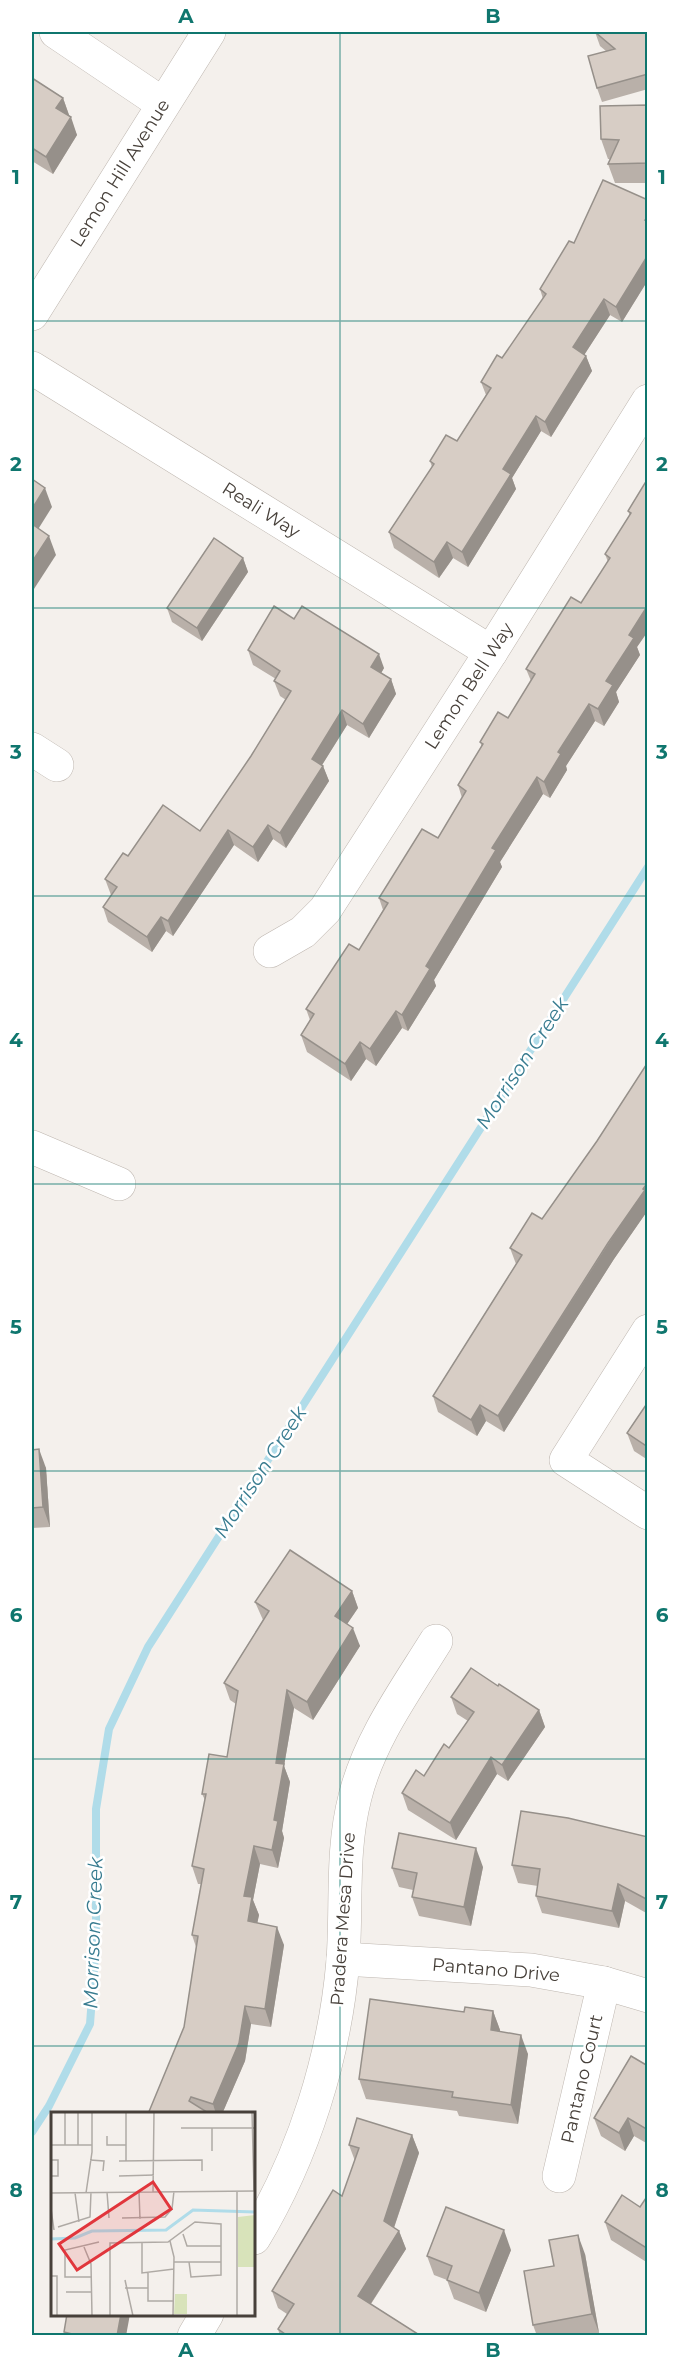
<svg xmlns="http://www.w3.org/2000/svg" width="679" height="2367" viewBox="0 0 679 2367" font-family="Montserrat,sans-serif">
<rect width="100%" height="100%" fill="#f4f0ec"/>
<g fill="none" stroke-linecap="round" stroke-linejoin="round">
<path stroke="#b0dce9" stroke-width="8" d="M32,2132L49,2106L90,2024L96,1944V1809L109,1729L148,1647L648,867"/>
<defs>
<g id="minor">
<path d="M56,32L163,104"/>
<path d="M32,314L209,32"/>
<path d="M32,368L491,652"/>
<path d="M32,749L57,765"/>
<path d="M270,951L303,932L325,910L491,652L648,401"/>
<path d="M32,1147L119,1184"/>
<path d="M648,1331L566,1460L648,1513"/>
<path d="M343,1959L531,1970L604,1983L648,1996"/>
<path d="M559,2176L604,1983"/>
<path d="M254,2238C304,2155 335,2056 343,1960C347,1905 341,1851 355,1797C369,1740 405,1691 436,1641"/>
<path d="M194,2336L207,2314"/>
</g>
</defs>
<use href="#minor" stroke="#beb6af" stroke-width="34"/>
<use href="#minor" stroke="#fff" stroke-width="33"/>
</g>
<g fill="#b9b0a9">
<path d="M595,32H648V89L602,102L597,88L606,51L600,46Z"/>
<path d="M32,78L63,98L69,115L68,116L77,135L53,174L32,161Z"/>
<path d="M648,105V183H615L608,164L610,159H608L601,139Z"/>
<path d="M648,200V280L622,322L610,315L584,355L586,356L592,371L551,437L541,431L512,478L516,489L468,567L453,558L439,578L394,548L389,532L432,467L430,461L457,441L486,395L481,382L502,358L543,299L540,289L574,243Z"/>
<path d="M648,485V631L637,647L640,655L616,692L619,702L604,726L595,721L566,766L567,770L550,798L543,794L500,862L502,867L434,980L436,986L408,1031L402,1028L376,1066L366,1059L351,1081L307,1052L301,1035L310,1020L306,1009L359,950L383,910L379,898L438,838L462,798L458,785L482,747L480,742L508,718L531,681L526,669L581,603L608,562L605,554L630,516L628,511Z"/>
<path d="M243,558L248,572L202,641L172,622L167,608Z"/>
<path d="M294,619L384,668L381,673L391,679L396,694L369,738L347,725L322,765L323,766L329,781L286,848L273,839L258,862L234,845L173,936L166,931L152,952L108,922L103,907L111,895L105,879L128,856L200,831L251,756L286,700L280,696L274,681L276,679L253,665L248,650Z"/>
<path d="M648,1062V1210L614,1259L504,1432L486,1421L477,1436L438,1412L433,1396L516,1264L510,1248L542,1219L597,1141Z"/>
<path d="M648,1402V1460L634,1451L627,1433Z"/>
<path d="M32,1450L46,1468L50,1527L32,1528Z"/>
<path d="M352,1591L358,1608L347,1624L360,1646L313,1720L294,1708L284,1766L290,1782L282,1831L284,1838L278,1868L260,1864L253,1900L259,1915L257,1923L284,1945L271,2027L251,2024L245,2061L222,2114H148L184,2027L196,1947L192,1935L201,1884H198L192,1866L205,1800L202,1794L227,1757L236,1704L230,1700L224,1683L263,1620L255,1602Z"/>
<path d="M498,1686L539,1710L545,1727L508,1781L497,1774L456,1840L408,1810L402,1793L424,1776L449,1748L468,1721L457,1714L451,1697Z"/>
<path d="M648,1837V1914L625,1901L619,1928L542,1913L536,1896L538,1886L518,1883L512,1865Z"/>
<path d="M483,1867L471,1926L419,1916L412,1897L413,1890L399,1887L392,1868Z"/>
<path d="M493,2011L500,2030V2032L528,2054L518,2124L459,2116L457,2111L366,2099L359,2079L464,2012Z"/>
<path d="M648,2066V2144L634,2136L625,2151L601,2136L594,2118Z"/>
<path d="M412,2135L419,2153L394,2228L399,2231L406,2249L371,2304L421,2336H280L278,2329L287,2314L278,2308L272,2291L342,2196L355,2161L349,2145Z"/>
<path d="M648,2195V2263L611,2240L605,2222L640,2207Z"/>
<path d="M511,2250L486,2312L454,2299L447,2280L434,2275L427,2256Z"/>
<path d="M585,2254L599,2333L585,2336H537L533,2325L554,2266Z"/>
<path d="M64,2332L126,2336H65Z"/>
</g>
<g fill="#96908a">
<path d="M63,98L69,115L62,126L56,108Z"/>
<path d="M71,117L77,135L53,174L46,157Z"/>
<path d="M648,255V280L622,322L616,307Z"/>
<path d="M604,299L610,315L579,363L573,347Z"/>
<path d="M586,356L592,371L551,437L545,422Z"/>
<path d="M536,416L541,431L512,478L516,489L468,567L462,552L503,469Z"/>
<path d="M45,488L52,507L32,539V509Z"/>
<path d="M49,536L56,555L32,592V562Z"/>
<path d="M447,542L453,558L439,578L434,562Z"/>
<path d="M243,558L248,572L202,641L197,628Z"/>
<path d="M648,605V631L637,647L640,655L616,692L619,702L604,726L598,709L606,681L629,635Z"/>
<path d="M379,654L384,668L376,682L371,667Z"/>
<path d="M391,679L396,694L369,738L363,724Z"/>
<path d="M589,704L595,721L566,766L567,770L550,798L544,782L558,752Z"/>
<path d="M342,710L347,725L317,773L312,759Z"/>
<path d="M323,766L329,781L286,848L280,833Z"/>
<path d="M537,777L543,794L500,862L502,867L434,980L436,986L408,1031L402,1015L426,966L492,848Z"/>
<path d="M268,825L273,839L258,862L253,847Z"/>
<path d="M228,830L234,845L173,936L168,921Z"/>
<path d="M161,917L166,931L152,952L147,937Z"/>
<path d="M396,1011L402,1028L376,1066L370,1049Z"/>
<path d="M360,1042L366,1059L351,1081L345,1064Z"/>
<path d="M648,1182V1210L614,1259L504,1432L498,1416Z"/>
<path d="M480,1405L486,1421L477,1436L471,1420Z"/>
<path d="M39,1449L46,1468L50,1527L43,1507Z"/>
<path d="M352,1591L358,1608L341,1633L335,1616Z"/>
<path d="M353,1628L360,1646L313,1720L307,1702Z"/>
<path d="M287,1690L294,1708L284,1766L290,1782L282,1831L284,1838L278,1868L272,1850L274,1820L276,1763Z"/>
<path d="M539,1710L545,1727L508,1781L502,1765Z"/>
<path d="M491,1757L497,1774L456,1840L450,1823Z"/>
<path d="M254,1846L260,1864L253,1900L259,1915L254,1939L248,1921L244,1896Z"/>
<path d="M476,1848L483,1867L471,1926L464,1907Z"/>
<path d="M618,1884L625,1901L619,1928L612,1911Z"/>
<path d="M277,1927L284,1945L271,2027L265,2009Z"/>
<path d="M245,2006L251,2024L245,2061L222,2114H216L213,2104Z"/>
<path d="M493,2011L500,2030L498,2050L491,2030Z"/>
<path d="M521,2035L528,2054L518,2124L511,2105Z"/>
<path d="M628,2118L634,2136L625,2151L619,2133Z"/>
<path d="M412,2135L419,2153L390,2239L384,2221Z"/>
<path d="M504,2230L511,2250L486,2312L479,2293Z"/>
<path d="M399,2231L406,2249L364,2314L358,2296Z"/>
<path d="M578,2235L585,2254L599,2333L592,2314Z"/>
<path d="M121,2314H130L126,2336H117Z"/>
</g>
<g fill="#d7cdc5" stroke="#96908a" stroke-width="1.5">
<path d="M595,32H647L648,35V74L597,88L588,56L615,49Z"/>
<path d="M32,78L63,98L56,108L71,117L46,157L32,148Z"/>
<path d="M648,105V163L608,164L619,140L601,139L600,106Z"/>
<path d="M603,180L648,200V216L645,220L648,221V255L616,307L604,299L573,347L586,356L545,422L536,416L503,469L511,474L462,552L447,542L434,562L389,532L434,464L430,461L446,435L457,441L491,388L481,382L497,355L502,358L546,294L540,289L569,241L574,243Z"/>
<path d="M32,479L45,488L32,509Z"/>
<path d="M645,483L648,485V605L629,635L634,638L606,681L613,685L598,709L589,704L558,752L561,754L544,782L537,777L492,848L496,850L426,966L430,969L402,1015L396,1011L370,1049L360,1042L345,1064L301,1035L314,1014L306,1009L349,944L359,950L388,903L379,898L422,829L438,838L466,791L458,785L483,744L480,742L498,712L508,718L535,674L526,669L571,597L581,603L610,558L605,554L631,513L628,511Z"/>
<path d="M32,524L49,536L32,562Z"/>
<path d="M214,538L243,558L197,628L167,608Z"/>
<path d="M274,606L294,619L302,606L379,654L371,667L391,679L363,724L342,710L312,759L323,766L280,833L268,825L253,847L228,830L168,921L161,917L147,937L103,907L117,887L105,879L123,853L128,856L163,805L200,831L251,756L291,691L274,681L280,671L248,650Z"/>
<path d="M648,1062V1182L643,1189L645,1190L608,1243L498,1416L480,1405L471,1420L433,1396L522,1255L510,1248L532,1213L542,1219L597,1141Z"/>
<path d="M648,1402V1447L627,1433Z"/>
<path d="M39,1449L43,1507L32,1508V1450Z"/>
<path d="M290,1550L352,1591L335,1616L353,1628L307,1702L287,1690L276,1763L284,1764L274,1820L278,1821L272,1850L254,1846L244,1896L252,1897L248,1921L277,1927L265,2009L245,2006L239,2043L213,2104L191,2097L189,2101L210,2114H148L184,2027L198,1936L192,1935L204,1869L192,1866L206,1794H202L209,1754L227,1757L238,1691L224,1683L269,1611L255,1602Z"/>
<path d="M471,1668L498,1686L499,1684L539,1710L502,1765L491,1757L450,1823L402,1793L416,1770L424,1776L444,1744L449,1748L474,1712L451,1697Z"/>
<path d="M521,1811L568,1818L648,1837V1900L618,1884L612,1911L536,1896L540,1869L512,1865Z"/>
<path d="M399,1833L476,1848L464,1907L412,1897L417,1873L392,1868Z"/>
<path d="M370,1999L464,2012L465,2007L493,2011L491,2030L521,2035L511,2105L452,2097L453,2092L359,2079Z"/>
<path d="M631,2056L648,2066V2130L628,2118L619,2133L594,2118Z"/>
<path d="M357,2118L412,2135L384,2221L399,2231L358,2296L421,2336H288L278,2329L294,2304L272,2291L333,2190L342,2196L359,2148L349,2145Z"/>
<path d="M622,2195L640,2207L648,2195V2249L605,2222Z"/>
<path d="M446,2207L504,2230L479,2293L447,2280L452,2266L427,2256Z"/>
<path d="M578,2235L592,2314L533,2325L524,2271L554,2266L549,2240Z"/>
<path d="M67,2314H121L117,2336H80L64,2332Z"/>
</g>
<path fill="none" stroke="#0f766e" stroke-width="1.5" stroke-opacity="0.55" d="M340,32V2336M32,321H648M32,608H648M32,896H648M32,1184H648M32,1471H648M32,1759H648M32,2046H648"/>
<g text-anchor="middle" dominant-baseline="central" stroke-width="5" stroke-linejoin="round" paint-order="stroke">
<g font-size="18" fill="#47403a" stroke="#fff">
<text transform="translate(120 173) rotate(-58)">Lemon Hill Avenue</text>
<text transform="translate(261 510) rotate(32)">Reali Way</text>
<text transform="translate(469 686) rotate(-57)">Lemon Bell Way</text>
<text transform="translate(343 1919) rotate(-86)">Pradera Mesa Drive</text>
<text transform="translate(496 1970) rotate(5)">Pantano Drive</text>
<text transform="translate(582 2079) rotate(-77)">Pantano Court</text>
</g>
<g font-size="20" font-style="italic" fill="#387c90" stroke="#fff">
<text transform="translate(522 1063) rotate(-57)">Morrison Creek</text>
<text transform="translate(260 1472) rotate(-57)">Morrison Creek</text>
<text transform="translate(93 1933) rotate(-88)">Morrison Creek</text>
</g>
</g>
<g transform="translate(51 2112)">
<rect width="204" height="204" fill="#f4f0ec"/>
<path d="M204,103V155H187V105ZM124,182H136V202H123Z" fill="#d8e3ba"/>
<path fill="none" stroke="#b0dce9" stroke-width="3" d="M0,127L24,126L41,119L115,118L142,98L204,100"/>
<path fill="none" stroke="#afaaa5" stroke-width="1.5" d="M0,0V33M14,0V33M27,0V33M75,0V49M201,0L203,79M130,16H204M161,16V39M56,24V33H75M0,33H41M0,48H7V64H0M39,48L53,49L52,59M68,49L151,48V59M68,64L103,63M186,79V204M56,80L58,106M88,80L89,107M102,80L103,0M0,81L204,79M24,81L28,110M35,81L41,40V0M0,97L3,118M71,106L114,105L121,97L123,79M7,115L39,105L40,80M132,122L136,134H170M119,129L123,145L122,204M91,130V161L123,157M33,135L40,152L41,204M123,150H170M97,161V189H123M0,164H6V204M41,165H14V138L48,130M74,168L82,204M74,176H97M15,180H41M59,204V131L117,130L144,110L170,112V163L140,165L138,150"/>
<path fill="#e1363c" fill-opacity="0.15" stroke="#e1363c" stroke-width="3" d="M102,70L120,97L26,158L8,132Z"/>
<rect width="204" height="204" fill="none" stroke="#47403a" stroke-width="3"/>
</g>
<rect width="679" height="2367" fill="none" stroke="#ffffff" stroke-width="66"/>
<rect x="33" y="33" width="613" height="2301" fill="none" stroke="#0f766e" stroke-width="2"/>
<g font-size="20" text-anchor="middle" font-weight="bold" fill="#0f766e">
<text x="186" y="23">A</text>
<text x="493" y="23">B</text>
<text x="16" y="184">1</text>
<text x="662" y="184">1</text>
<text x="16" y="471">2</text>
<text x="662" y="471">2</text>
<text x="16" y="759">3</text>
<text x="662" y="759">3</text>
<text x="16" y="1047">4</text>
<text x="662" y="1047">4</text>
<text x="16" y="1334">5</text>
<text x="662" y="1334">5</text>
<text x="16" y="1622">6</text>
<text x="662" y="1622">6</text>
<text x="16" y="1909">7</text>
<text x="662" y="1909">7</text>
<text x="16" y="2197">8</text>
<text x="662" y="2197">8</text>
<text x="186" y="2357">A</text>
<text x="493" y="2357">B</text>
</g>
</svg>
